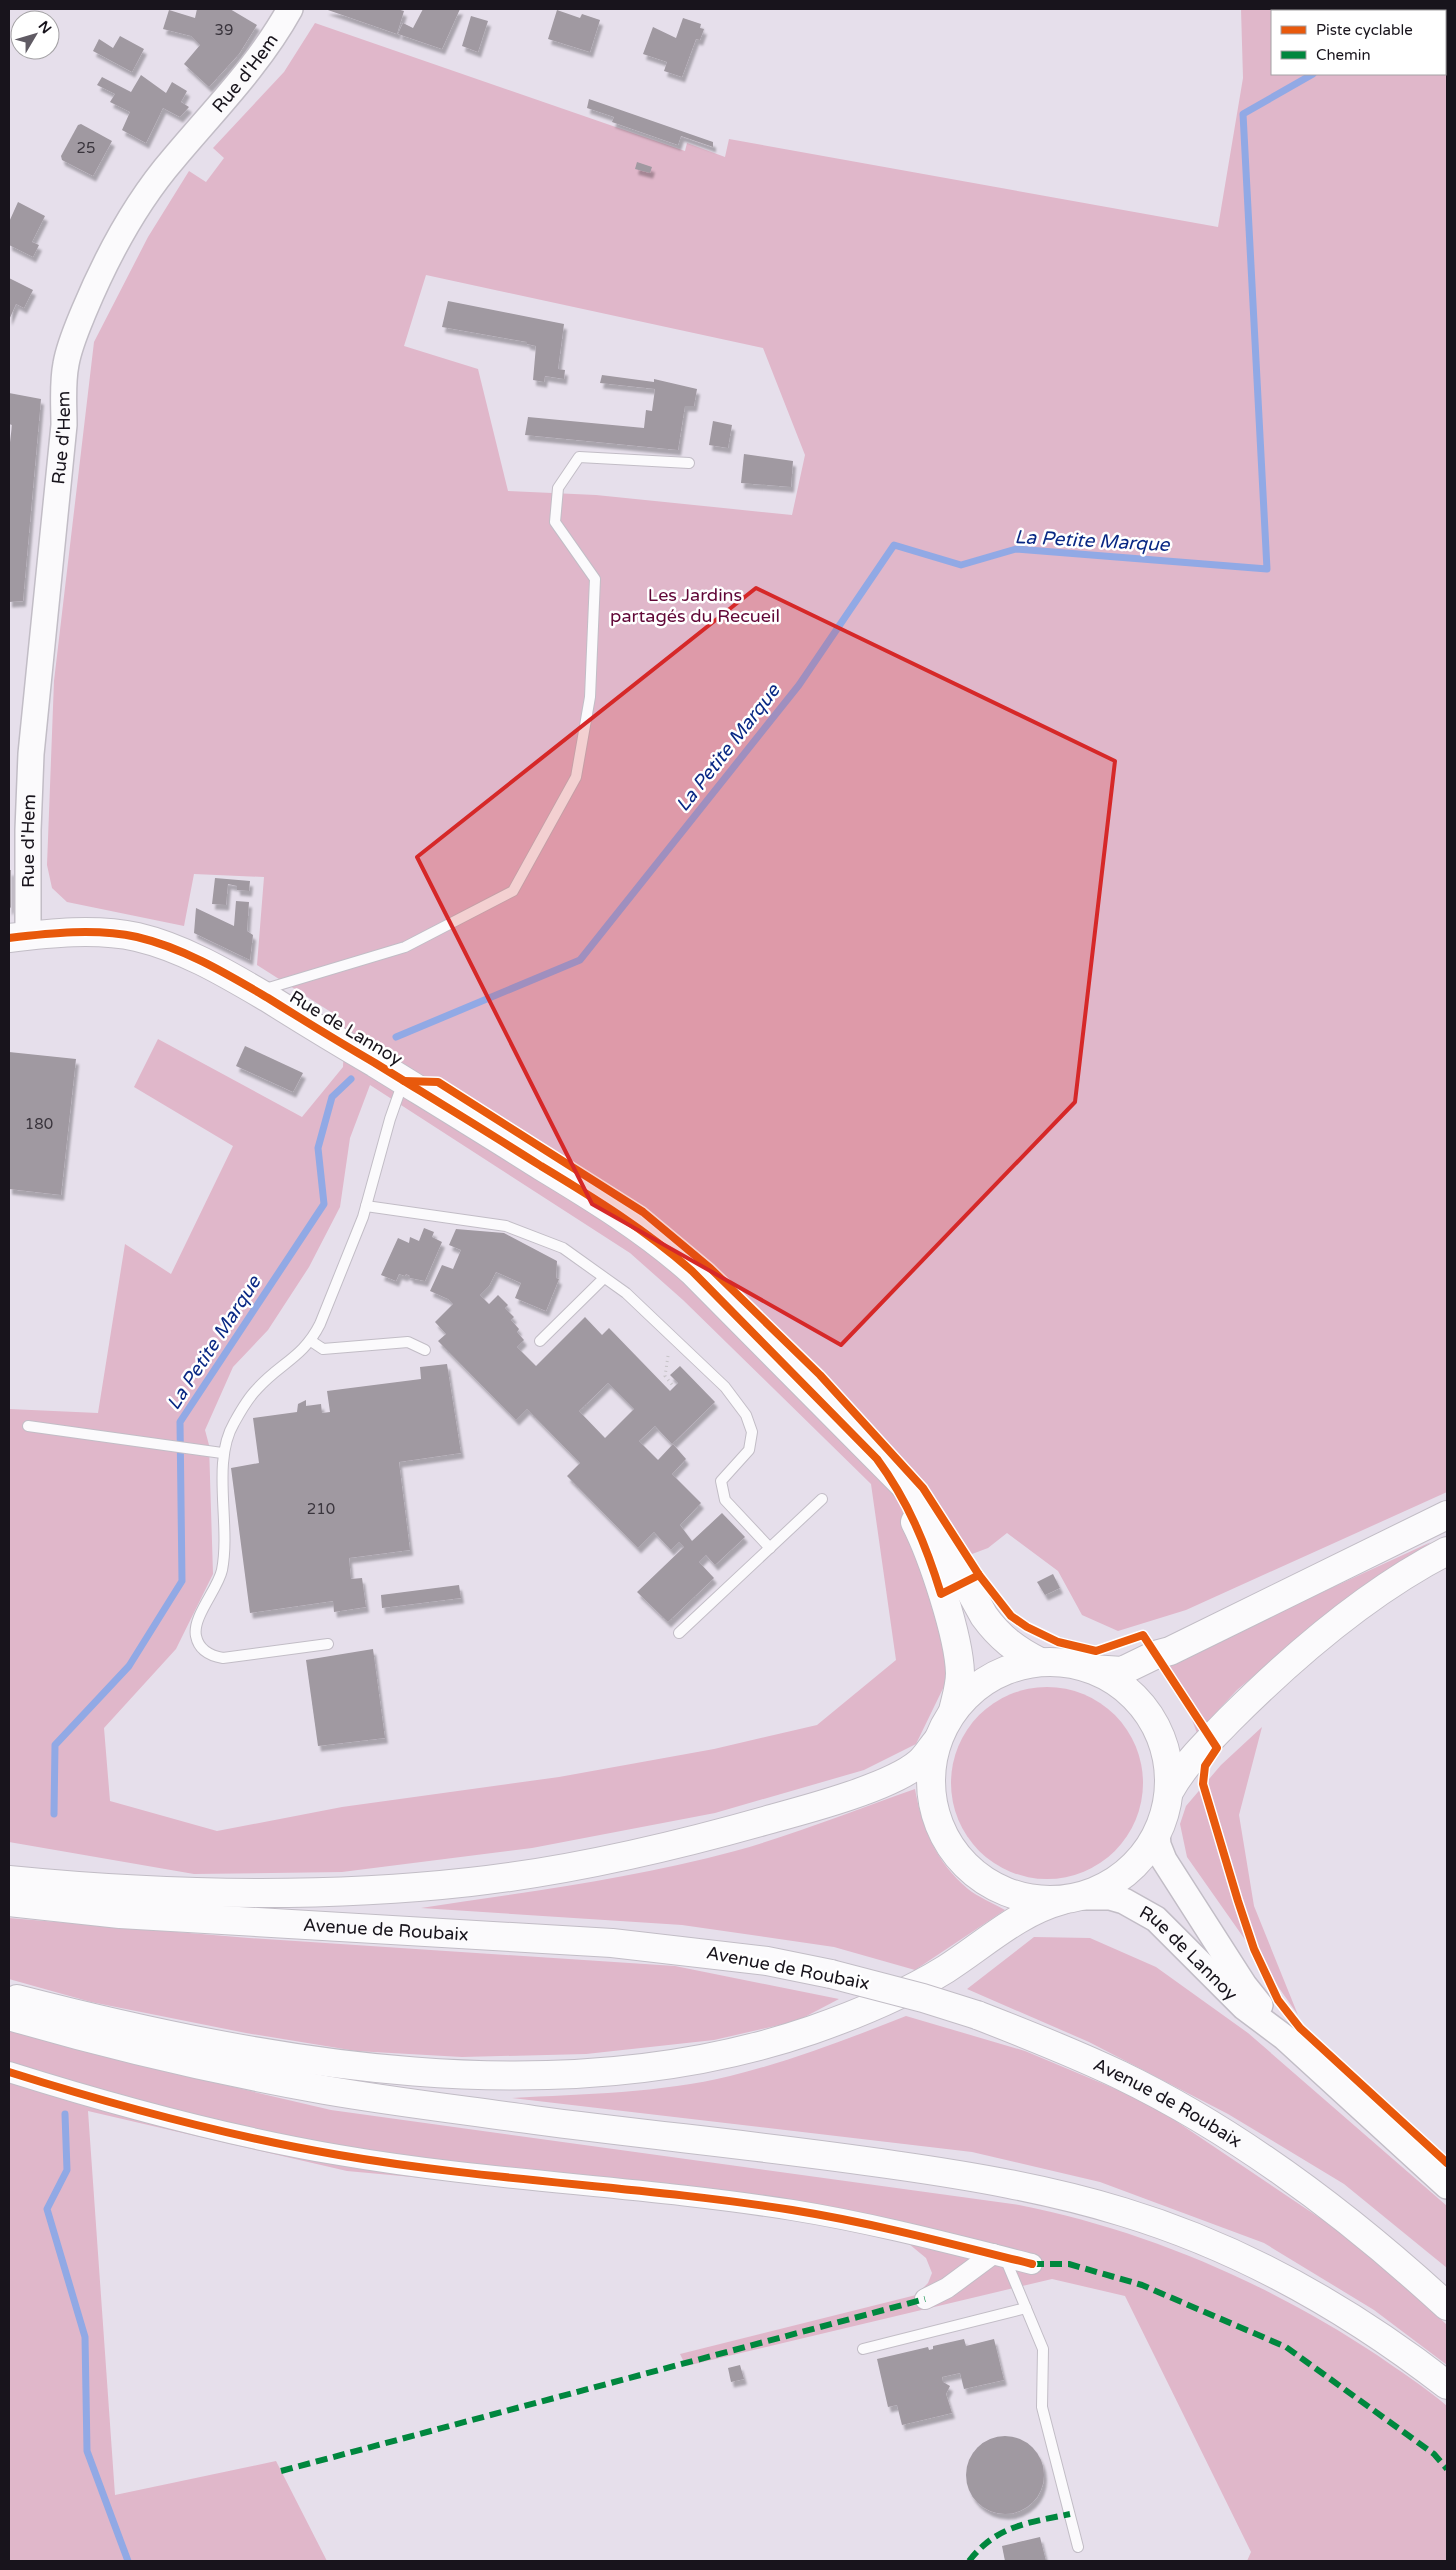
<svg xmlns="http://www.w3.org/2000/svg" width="1456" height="2570" viewBox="0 0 1456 2570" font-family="'Varela Round',sans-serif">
<defs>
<filter id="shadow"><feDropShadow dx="3" dy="5.5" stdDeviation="1" flood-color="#0004"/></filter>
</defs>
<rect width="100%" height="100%" fill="#e6dfeb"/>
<g fill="#e0b7ca" fill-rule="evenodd">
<path d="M1241,9H1447V1492L1186,1610L1118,1631L1082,1615L1058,1571L1007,1533L988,1548L924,1572L950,1674L916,1744L864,1770L715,1813L532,1848L342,1872L194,1874L9,1842V1409L98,1413L125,1244L171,1274L233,1146L134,1087L158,1039L302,1117L343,1067L345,1021L257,965L264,877L194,874L184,926L67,902L52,888L47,865L54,681L94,342L148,237L189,171L206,182L224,158L213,148L284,72L315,23L685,151L687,143L725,157L729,139L1218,227L1243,78ZM1272,11H1445V74H1272ZM426,275L763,348L805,455L792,515L596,495L508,491L478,369L404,346ZM370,1085L630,1253L683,1300L871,1484L896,1660L817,1725L714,1749L559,1777L342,1807L217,1831L110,1801L104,1728L176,1649L213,1574L209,1445L205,1430L233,1367L268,1330L309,1267L340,1207L350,1138Z"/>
<path d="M1431,1542L1289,1646L1237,1690L1197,1733C1187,1705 1179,1689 1158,1668Z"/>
<circle cx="1047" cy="1783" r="96"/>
<path d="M1262,1727L1239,1815L1254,1906L1298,2015L1187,1857L1180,1824L1186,1806L1221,1765Z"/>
<path d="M915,1789C922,1828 936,1862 968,1889C978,1897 993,1903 1005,1910L915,1970L834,1947L682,1925L421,1908C526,1892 632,1879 735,1851C796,1834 855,1810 915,1789Z"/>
<path d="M9,1918L249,1938L675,1966L839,1999L797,2021L714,2040L586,2054L462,2057L356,2051L246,2033L91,2002L9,1979Z"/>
<path d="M1034,1937L1090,1938L1156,1967L1248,2033L1447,2206V2268L1344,2184L1228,2114L1089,2042L967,1989Z"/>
<path d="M906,2016L1025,2051L1149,2103L1366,2249L1447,2325V2365L1374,2310L1264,2243L1100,2182L972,2152L512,2098C583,2094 661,2093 730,2076C791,2061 848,2039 906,2016Z"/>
<path d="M9,2029L97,2055L331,2110L1019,2205C1146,2230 1270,2284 1377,2355C1401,2372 1425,2387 1447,2406V2561H1247L1251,2552L1125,2296L1052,2279L686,2366L680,2354L916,2295L928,2283L932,2273L926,2258L909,2244L840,2225L652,2199L347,2171L88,2111L115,2495L276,2461L327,2561H9Z"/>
</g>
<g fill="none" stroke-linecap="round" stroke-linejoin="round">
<g stroke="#91a9e5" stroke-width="7">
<path d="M1398,11L1401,9"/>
<path d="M396,1037L580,960L799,685L894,545L961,565L1016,549L1267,569L1243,114L1313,74"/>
<path d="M54,1814L55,1745L129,1666L182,1581L180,1422L324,1204L318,1148L332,1097L351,1079"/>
<path d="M65,2114L67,2170L47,2209L85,2337L87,2451L128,2561"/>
</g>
</g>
<g fill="#a099a1" fill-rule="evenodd" filter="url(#shadow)">
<path d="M197,9H230L257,25L239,54L209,87L184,64L200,45L191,36L163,29L169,10L195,18Z"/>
<path d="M325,9H397L404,11L397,34Z"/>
<path d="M423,9H460L442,49L398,34L403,23L413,28Z"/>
<path d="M557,10L580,18L582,14L600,20L590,52L548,39Z"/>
<path d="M471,16L488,21L478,52L462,46Z"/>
<path d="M683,18L701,24L700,28L704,29L700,40L696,39L682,77L664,71L667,62L643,54L653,27L676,38Z"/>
<path d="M120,36L144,49L132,72L93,51L99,39L113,48Z"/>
<path d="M141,75L166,93L172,82L187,91L181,102L189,107L180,117L163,108L146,143L122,130L130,112L110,102L115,94L97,85L102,77L131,92Z"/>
<path d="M589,99L713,142V147L681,136L678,145L612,122L614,117L587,108Z"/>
<path d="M81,124L112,141L93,176L62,160L61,156L78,125Z"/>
<path d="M637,162L652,167L650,173L635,169Z"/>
<path d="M18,202L45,216L32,242L39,245L33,257L9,245V222Z"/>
<path d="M9,278L33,290L24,308L16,304L9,320Z"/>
<path d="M448,301L564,324L558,369L565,370L564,379L545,376L544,382L533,380L536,346L527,344V342L442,327Z"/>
<path d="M602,375L654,382V379L697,389L694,406H685L678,450L525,435L528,417L644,428L646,410L652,411L655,389L600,383Z"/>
<path d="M9,393L41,399L23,601L9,602V451L12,425L9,424Z"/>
<path d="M713,421L732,425L728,448L709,445Z"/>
<path d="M744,454L793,461L791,487L741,483Z"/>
<path d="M9,870H11V907L9,910Z"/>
<path d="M215,878L250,881L249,891L237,890V886L228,884L226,905L212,904Z"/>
<path d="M236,901L249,902L247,931L253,935L250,960L194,933L196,908L234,926Z"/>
<path d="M245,1046L303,1073L293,1092L236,1066Z"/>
<path d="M9,1052L76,1059L61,1195L9,1189Z"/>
<path d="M424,1228L434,1232L432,1237L442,1242L425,1281L410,1278V1276L406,1274L405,1276L399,1274L396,1281L381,1275L398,1238L409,1243L410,1237L419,1241Z"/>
<path d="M456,1229L504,1233L557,1261L556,1278L559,1279L546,1311L515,1298L521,1283L496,1272L489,1286L480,1295L489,1304L498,1295L508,1305L505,1308L514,1317L511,1320L519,1329L517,1332L524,1340L517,1347L536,1366L585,1317L602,1335L609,1328L670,1391L678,1383L670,1375L680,1366L715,1402L672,1444L655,1426L639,1441L658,1460L673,1444L686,1459L672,1474L701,1503L680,1525L692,1541L722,1513L745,1537L715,1565L706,1555L699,1562L714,1578L668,1622L637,1592L684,1547L679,1542L671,1550L654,1532L638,1548L567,1476L580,1463L527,1409L516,1420L438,1341L446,1334L435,1322L453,1304L448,1299L430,1291L442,1265L453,1269L461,1250L449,1245ZM608,1383L634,1409L605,1438L579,1411Z"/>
<path d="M447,1364L461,1453L399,1462L410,1550L349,1558L351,1579L362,1578L366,1607L334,1612L333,1601L250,1613L231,1468L259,1463L253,1418L297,1412L298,1404L306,1400V1406L321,1404L322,1413L330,1412L327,1391L421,1379L420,1367Z"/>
<path d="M1053,1574L1060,1588L1045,1595L1037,1582Z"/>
<path d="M459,1585L461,1598L382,1608L381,1595Z"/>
<path d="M373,1649L385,1738L318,1746L306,1660Z"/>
<path d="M964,2339L966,2346L994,2339L1004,2380L964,2389L960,2373L942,2377L943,2382L950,2386L946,2394L952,2413L902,2425L897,2405L888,2407L877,2359L928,2347L929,2350L933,2349V2346Z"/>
<path d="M740,2365L744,2379L731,2382L728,2368Z"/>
<circle cx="1005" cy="2475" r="39"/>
<path d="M1040,2537L1046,2561H1005L1002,2546Z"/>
</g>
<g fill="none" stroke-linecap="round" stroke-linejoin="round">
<defs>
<g id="service">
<path d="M262,990L405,947L513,891L576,777L590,697L595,579L555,522L558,488L579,457L689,463"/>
<path d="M366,1206L506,1226L563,1248L626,1293L725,1387L746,1415L752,1432L749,1450L721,1481L725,1500L770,1548"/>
<path d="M311,1341L323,1349L408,1342L425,1350"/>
<path d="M540,1341L604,1278"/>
<path d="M28,1426L222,1453"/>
<path d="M679,1633L822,1499"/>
<path d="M328,1644L223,1658C211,1656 199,1651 196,1636C192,1617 218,1589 222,1570C231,1524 211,1462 234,1423C240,1412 248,1398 257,1389C280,1363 303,1358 320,1324L363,1217L390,1119L403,1082"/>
<path d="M1005,2258L1043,2349L1042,2407L1078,2547"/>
<path d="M863,2349L1026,2308"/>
</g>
<g id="minor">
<path d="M9,2072C117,2106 227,2136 339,2155C489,2181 641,2186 792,2210C873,2223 952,2244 1032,2264"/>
<path d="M925,2299L947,2288L993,2254"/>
</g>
<g id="tertiary">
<path id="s1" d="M28,935V830L31,754L64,425C64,405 62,384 66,364C69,346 77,328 84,311C107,256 135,203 174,158C215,109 259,65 290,9"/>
<path d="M1157,1833L1158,1845L1164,1860L1244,1985L1260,2005"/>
<path id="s2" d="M1080,1897H1110L1124,1901L1156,1919L1244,2007L1284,2037L1447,2186"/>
</g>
<g id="secondary">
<path d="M9,938C50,933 96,928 137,937C184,948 227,974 268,998C303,1020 339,1042 375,1063C430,1097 486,1131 541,1166C594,1198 646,1230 692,1271L910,1491L927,1513L984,1616C1000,1638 1016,1650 1040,1662"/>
<path d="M915,1522C932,1555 959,1636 960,1673C960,1686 956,1698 953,1711"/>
</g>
<g id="trunk">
<circle cx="1050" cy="1781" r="119"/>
<path d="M1092,1669L1122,1671L1155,1655L1170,1651L1447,1515"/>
<path d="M1169,1792C1184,1764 1207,1743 1229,1720C1291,1658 1369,1591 1447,1551"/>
<path d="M9,1880C161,1895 317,1899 470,1882C571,1871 673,1847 771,1819C808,1809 891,1787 919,1763C926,1757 931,1748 937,1741"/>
<path id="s3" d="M9,1902L120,1914L612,1943L767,1961L831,1974"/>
<path d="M17,1999C270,2064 558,2117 812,2030C858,2014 904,1995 946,1969C985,1944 1018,1912 1063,1900"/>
<path id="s4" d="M977,2015C1026,2034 1074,2053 1120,2075C1240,2133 1349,2216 1447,2306"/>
<path d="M9,2016C112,2046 219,2071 325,2090C394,2102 464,2110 534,2120C654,2136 774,2147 894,2165C971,2176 1048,2189 1123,2212C1242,2248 1349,2309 1447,2385"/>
</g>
</defs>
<use href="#service" stroke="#c2bdc6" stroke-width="12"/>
<use href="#minor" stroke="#c2bdc6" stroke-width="22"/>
<use href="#tertiary" stroke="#c2bdc6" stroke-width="28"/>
<use href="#secondary" stroke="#c2bdc6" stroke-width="30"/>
<use href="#trunk" stroke="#c2bdc6" stroke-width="30"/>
<path stroke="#c6c3c7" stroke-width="3" stroke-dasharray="1 4" stroke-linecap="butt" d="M668,1356L665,1376L674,1387"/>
<use href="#service" stroke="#fbfafc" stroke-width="10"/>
<use href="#minor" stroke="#fbfafc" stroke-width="20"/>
<use href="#tertiary" stroke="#fbfafc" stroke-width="25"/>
<use href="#secondary" stroke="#fbfafc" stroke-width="28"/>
<use href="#trunk" stroke="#fbfafc" stroke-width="28"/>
<defs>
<path id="trunk-bridge" d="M831,1974L923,1998L977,2015"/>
</defs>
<use href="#trunk-bridge" stroke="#c2bdc6" stroke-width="30" stroke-linecap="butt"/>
<use href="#trunk-bridge" stroke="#fbfafc" stroke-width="28"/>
<g stroke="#00873e" stroke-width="6" stroke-dasharray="12 6" stroke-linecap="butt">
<path d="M1032,2264H1069L1142,2285L1286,2347L1434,2454L1447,2469"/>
<path d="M281,2471L925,2299"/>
<path d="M969,2561C997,2525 1028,2523 1070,2514"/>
</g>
<defs>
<g id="cycleway">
<path d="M9,938C50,933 96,928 137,937C184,948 227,974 268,998C303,1020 339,1042 375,1063C430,1097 486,1131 541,1166C594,1198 646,1230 692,1271L877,1459C908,1501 926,1545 941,1594L979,1575"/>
<path d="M404,1081L438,1082L643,1212L710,1268L820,1375L923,1488L979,1575L1011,1616L1027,1627L1058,1642L1096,1651L1143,1635L1217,1748L1205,1766L1203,1784L1238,1901L1254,1949L1278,2000L1300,2028L1447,2163"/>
<path d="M9,2072C117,2106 227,2136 339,2155C489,2181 641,2186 792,2210C873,2223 952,2244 1032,2264"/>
</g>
</defs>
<use href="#cycleway" stroke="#fff" stroke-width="11"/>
<use href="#cycleway" stroke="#e8590c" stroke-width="8"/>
</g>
<path fill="#d62828" fill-opacity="0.2" stroke="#d62828" stroke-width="4" stroke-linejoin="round" d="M756,588L1115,761L1075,1102L841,1345L592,1204L417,857Z"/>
<g text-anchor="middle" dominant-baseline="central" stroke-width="5" stroke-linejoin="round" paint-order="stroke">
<g font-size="15" fill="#3a353d">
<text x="224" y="30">39</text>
<text x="86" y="148">25</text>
<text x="39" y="1124">180</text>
<text x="321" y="1509">210</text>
</g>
<g font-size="18" fill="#18141c" stroke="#fff">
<text stroke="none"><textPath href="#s1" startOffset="918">Rue d'Hem</textPath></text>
<text stroke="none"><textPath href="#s1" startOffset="499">Rue d'Hem</textPath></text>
<text stroke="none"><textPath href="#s1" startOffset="94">Rue d'Hem</textPath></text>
<text transform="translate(346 1028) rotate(31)">Rue de Lannoy</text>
<text stroke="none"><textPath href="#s3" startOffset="378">Avenue de Roubaix</textPath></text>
<text stroke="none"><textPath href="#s2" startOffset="128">Rue de Lannoy</textPath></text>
<text transform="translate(788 1968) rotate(11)">Avenue de Roubaix</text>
<text stroke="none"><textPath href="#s4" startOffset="210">Avenue de Roubaix</textPath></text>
</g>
<g font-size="18" fill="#610737" stroke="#fff">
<text x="695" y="595">Les Jardins<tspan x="695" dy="21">partagés du Recueil</tspan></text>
</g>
<g font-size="19" font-style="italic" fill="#092884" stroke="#fff">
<text transform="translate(1092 541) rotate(3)">La Petite Marque</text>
<text transform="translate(728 748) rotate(-52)">La Petite Marque</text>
<text transform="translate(214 1343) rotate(-57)">La Petite Marque</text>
</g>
</g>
<rect width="1456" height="2570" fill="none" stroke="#18141c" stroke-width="20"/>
<rect x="1271" y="10" width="175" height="65" fill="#ffffff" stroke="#a3a1a4"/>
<rect x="1281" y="26" width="25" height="8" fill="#e8590c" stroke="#a3a1a4"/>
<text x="1316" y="35" font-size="15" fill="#18141c">Piste cyclable</text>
<rect x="1281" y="51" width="25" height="8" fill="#00873e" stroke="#a3a1a4"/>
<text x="1316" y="60" font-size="15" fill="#18141c">Chemin</text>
<g transform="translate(35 35) rotate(52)"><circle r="24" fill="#ffffff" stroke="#a3a1a4"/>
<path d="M0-4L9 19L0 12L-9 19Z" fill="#605b64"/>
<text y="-8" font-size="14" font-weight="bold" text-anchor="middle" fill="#18141c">N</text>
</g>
</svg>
